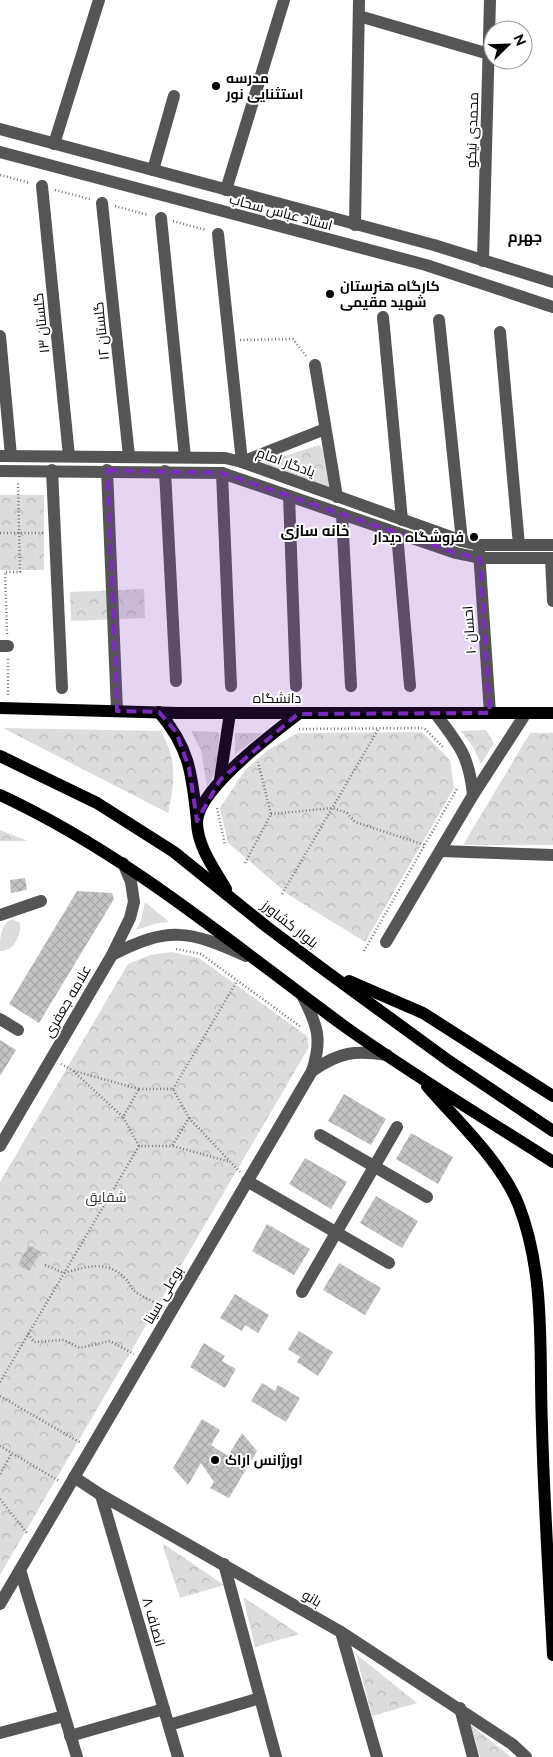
<svg xmlns="http://www.w3.org/2000/svg" width="553" height="1757" viewBox="0 0 553 1757" font-family="Raleway,Cairo,sans-serif">
<defs>
<pattern id="forest-crowns" width="20" height="18" patternUnits="userSpaceOnUse" patternTransform="scale(1.25)"><rect width="20" height="18" fill="#dcdcdc"/><path d="M2 6a3 3 0 1 1 6 0M12 15a3 3 0 1 1 6 0" fill="none" stroke="#bbb"/></pattern>
<pattern id="building-cross-hatch" width="8" height="8" patternUnits="userSpaceOnUse" patternTransform="scale(1.25)"><rect width="8" height="8" fill="#c4c4c4"/><path d="M0 0l8 8M0 8l8-8" fill="none" stroke="#a7a7a7"/></pattern>
</defs>
<rect width="100%" height="100%" fill="#fff"/>
<g fill="#dcdcdc">
<path d="M145,902L169,922L158,923L136,930L141,921Z"/>
<path d="M12,919L20,923C22,935 13,952 0,951C0,937 0,925 12,919Z"/>
</g>
<g fill="url(#forest-crowns)">
<path d="M319,445L323,450L329,487L263,463Z"/>
<rect x="0" y="495" width="44" height="75"/>
<path d="M144,589L145,618L71,621L70,592Z"/>
<path d="M3,728L161,731C177,762 175,780 168,813Z"/>
<path d="M486,730L494,743L481,764L473,747L461,731Z"/>
<path d="M191,731L219,732C219,752 220,769 207,786L201,750Z"/>
<path d="M422,732L450,760L454,788L365,942L289,895L228,843L220,808L245,770L268,750L298,733Z"/>
<path d="M235,733H263L235,754Z"/>
<path d="M530,733H553V845H463Z"/>
<path d="M0,830L28,841H0Z"/>
<path d="M172,952L199,958L307,1036L309,1047L0,1575V1182L128,964L150,955Z"/>
<path d="M162,1543L224,1585L180,1598Z"/>
<path d="M243,1597L299,1634L255,1647Z"/>
<path d="M356,1654L417,1703L372,1716Z"/>
<path d="M471,1725L511,1757H480Z"/>
</g>
<g fill="url(#building-cross-hatch)">
<path d="M25,878L27,890L11,893L10,880Z"/>
<path d="M77,891L112,893L114,899L39,1023L9,1004Z"/>
<path d="M0,1040L16,1050L0,1076Z"/>
<path d="M344,1094L386,1119L371,1145L328,1121Z"/>
<path d="M411,1133L453,1157L438,1184L396,1159Z"/>
<path d="M305,1158L347,1182L331,1209L289,1184Z"/>
<path d="M376,1196L418,1221L402,1248L360,1223Z"/>
<path d="M267,1224L310,1249L294,1275L252,1251Z"/>
<path d="M29,1245L41,1252L29,1271L18,1265Z"/>
<path d="M339,1263L381,1288L365,1315L323,1290Z"/>
<path d="M235,1294L269,1315L258,1333L245,1325L242,1331L220,1318Z"/>
<path d="M299,1331L333,1352L318,1376L297,1362L300,1357L288,1349Z"/>
<path d="M204,1343L225,1356L222,1361L236,1369L225,1388L190,1367Z"/>
<path d="M262,1383L275,1391L278,1385L300,1398L286,1422L251,1401Z"/>
<path d="M202,1419L220,1430L211,1445L228,1456L242,1433L257,1451L229,1498L210,1488L214,1482L201,1463L188,1485L173,1468Z"/>
</g>
<g fill="none" stroke-linecap="round" stroke-linejoin="round">
<g stroke="#777" stroke-width="2.5" stroke-dasharray="1 2.5" stroke-linecap="butt">
<path d="M0,175L30,183"/>
<path d="M55,190L90,199"/>
<path d="M115,206L148,215"/>
<path d="M173,221L206,230"/>
<path d="M240,340L293,339L306,356"/>
<path d="M0,533H43"/>
<path d="M7,634L5,572H20L18,482"/>
<path d="M8,659V696"/>
<path d="M299,729L424,728L443,747"/>
<path d="M217,808L225,845"/>
<path d="M271,814L333,808L347,813L355,822L425,845"/>
<path d="M245,863L271,814L258,762"/>
<path d="M282,894L379,728"/>
<path d="M176,949L201,954L301,1027"/>
<path d="M364,951L458,787"/>
<path d="M61,1064L72,1070L123,1117"/>
<path d="M74,1071L139,1089"/>
<path d="M139,1089H173L189,1118L172,1146H139L123,1117Z"/>
<path d="M173,1089L237,981"/>
<path d="M189,1118L240,1172"/>
<path d="M173,1146L230,1162"/>
<path d="M45,1265L64,1273C85,1267 106,1260 124,1277C128,1280 130,1286 133,1290C140,1296 153,1301 161,1306"/>
<path d="M28,1334L34,1342L64,1340L80,1348L110,1341L134,1354"/>
<path d="M0,1382L139,1146"/>
<path d="M0,1396L81,1443"/>
<path d="M0,1446L59,1481"/>
<path d="M0,1474L12,1453"/>
<path d="M0,1499L27,1533"/>
</g>
<g stroke="#555" stroke-width="12">
<path d="M359,16L489,54"/>
<path d="M0,129L434,245L553,282"/>
<path d="M54,144L99,0"/>
<path d="M0,152L426,265L553,307"/>
<path d="M153,170L174,96"/>
<path d="M42,186L69,456"/>
<path d="M226,190L284,0"/>
<path d="M102,203L129,456"/>
<path d="M161,218L185,457"/>
<path d="M355,225L359,0"/>
<path d="M218,234L242,462L325,429"/>
<path d="M483,261L490,0"/>
<path d="M383,317L402,520"/>
<path d="M439,320L462,541"/>
<path d="M500,332L519,545"/>
<path d="M0,336L11,456"/>
<path d="M315,365L337,497"/>
<path d="M0,456L225,458L242,462L462,541L478,545H553"/>
<path d="M52,470L62,688"/>
<path d="M107,470L117,711"/>
<path d="M0,471L222,473L456,553L480,558H553"/>
<path d="M165,471L176,681"/>
<path d="M222,473L231,686"/>
<path d="M289,496L296,686"/>
<path d="M342,514L351,686"/>
<path d="M397,533L410,686"/>
<path d="M479,551L490,713"/>
<path d="M551,558L553,601"/>
<path d="M0,646H8"/>
<path d="M435,713C459,745 469,755 473,795"/>
<path d="M441,851L553,855"/>
<path d="M0,915L41,901"/>
<path d="M386,942L473,795L526,713"/>
<path d="M112,955C168,926 189,930 246,956"/>
<path d="M0,1019L18,1030"/>
<path d="M312,1071C339,1052 355,1050 387,1055"/>
<path d="M320,1135L427,1197"/>
<path d="M0,1146L112,955L130,918L134,902L131,882L123,863"/>
<path d="M247,1181L389,1263"/>
<path d="M302,1292L397,1127"/>
<path d="M74,1477L101,1495L341,1632L512,1744L526,1757"/>
<path d="M101,1495L178,1757"/>
<path d="M224,1564L276,1757"/>
<path d="M20,1570L77,1757"/>
<path d="M0,1604L312,1071C323,1039 317,1024 302,995"/>
<path d="M341,1632L377,1757"/>
<path d="M460,1708L473,1757"/>
<path d="M169,1725L260,1698"/>
<path d="M0,1733L64,1716"/>
<path d="M70,1736L164,1709"/>
</g>
<g stroke="#000" stroke-width="12">
<path d="M0,708L178,713H553"/>
<path d="M159,712C190,748 192,775 197,821"/>
<path d="M0,756L97,803L174,852L267,927L327,972L449,1061L553,1131"/>
<path d="M220,780L230,713"/>
<path d="M0,795C127,854 232,944 344,1026C411,1074 483,1117 553,1162"/>
<path d="M226,889C215,870 197,846 197,822C198,789 273,733 298,714"/>
<path d="M349,981L423,1013L553,1096"/>
<path d="M427,1086C457,1121 502,1162 519,1206C546,1276 539,1354 542,1427C544,1503 549,1579 553,1655"/>
</g>
</g>
<path fill="#7b2cbf" fill-opacity="0.2" stroke="#7b2cbf" stroke-width="4" stroke-dasharray="10 6" stroke-linejoin="round" d="M107,470L222,473L456,553L480,558L490,713L298,714L220,780L197,821L189,768L176,732L159,712L117,711Z"/>
<g fill="#000" stroke="#fff" stroke-width="2">
<circle cx="216" cy="86" r="5"/>
<circle cx="330" cy="294" r="5"/>
<circle cx="474" cy="537" r="5"/>
<circle cx="215" cy="1460" r="5"/>
</g>
<g text-anchor="middle" dominant-baseline="central" stroke-width="4" stroke-linejoin="round" paint-order="stroke">
<g font-size="14" font-weight="bold" fill="#000" stroke="#fff" text-anchor="start">
<text x="226" y="78">مدرسه<tspan x="226" dy="16">استثنایی نور</tspan></text>
<text x="340" y="286">کارگاه هنرستان<tspan x="340" dy="16">شهید مقیمی</tspan></text>
<text x="464" y="537" text-anchor="end">فروشگاه دیدار</text>
<text x="225" y="1460">اورژانس اراک</text>
</g>
<g font-size="14" fill="#000" stroke="#fff">
<text transform="translate(472 130) rotate(-88)">محمدی نیکو</text>
<text transform="translate(281 212) rotate(15)">استاد عباس سحاب</text>
<text transform="translate(41 323) rotate(-96)">گلستان ۱۳</text>
<text transform="translate(101 331) rotate(-96)">گلستان ۱۲</text>
<text transform="translate(286 462) rotate(20)">یادگار امام</text>
<text transform="translate(469 630) rotate(-94)">احسان ۱۰</text>
<text x="277" y="698">دانشگاه</text>
<text transform="translate(290 924) rotate(38)">بلوار کشاورز</text>
<text transform="translate(67 1001) rotate(-60)">علامه جعفری</text>
<text transform="translate(163 1295) rotate(-60)">بوعلی سینا</text>
<text transform="translate(312 1598) rotate(30)">بانو</text>
<text transform="translate(154 1622) rotate(74)">انصاف ۸</text>
</g>
<g font-size="14" fill="#333" stroke="#fff">
<text x="106" y="1197">شقایق</text>
</g>
<g font-size="15" font-weight="bold" fill="#000" stroke="#fff">
<text x="525" y="237">جهرم</text>
<text x="315" y="531">خانه سازی</text>
</g>
</g>
<g transform="translate(508 45) rotate(67)"><circle r="24" fill="#ffffff" stroke="#999999"/>
<path d="M0-4L9 19L0 12L-9 19Z" fill="#000000"/>
<text y="-8" font-size="14" font-weight="bold" text-anchor="middle" fill="#000000">N</text>
</g>
</svg>
